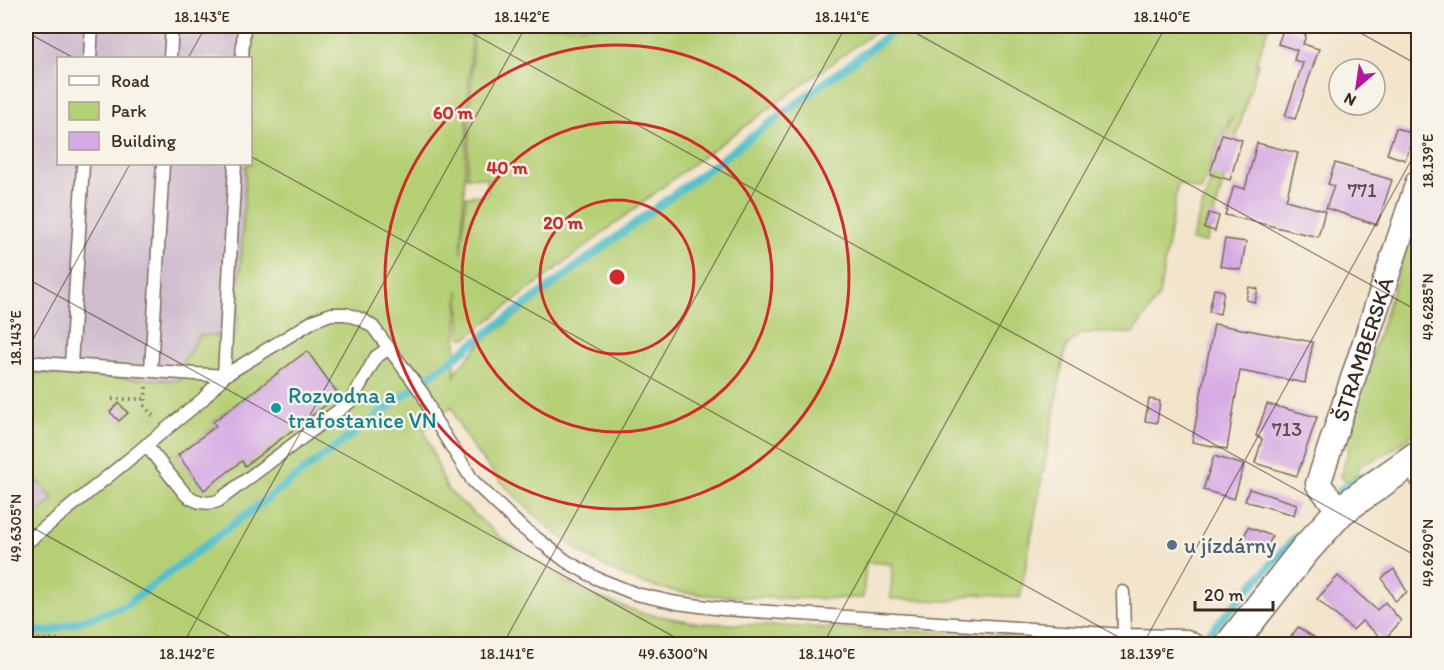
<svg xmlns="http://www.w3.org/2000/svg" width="1444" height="670" viewBox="0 0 1444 670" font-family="Itim,sans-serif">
<rect width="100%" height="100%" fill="#f7f3e8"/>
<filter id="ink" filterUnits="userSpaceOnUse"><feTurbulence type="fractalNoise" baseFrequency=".0167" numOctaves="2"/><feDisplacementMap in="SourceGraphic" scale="12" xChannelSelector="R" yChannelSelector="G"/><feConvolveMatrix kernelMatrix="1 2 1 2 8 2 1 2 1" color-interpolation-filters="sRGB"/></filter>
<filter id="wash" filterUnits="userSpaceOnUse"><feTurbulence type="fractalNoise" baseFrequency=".008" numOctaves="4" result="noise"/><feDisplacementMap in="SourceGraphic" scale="24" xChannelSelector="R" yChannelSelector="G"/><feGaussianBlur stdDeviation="1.35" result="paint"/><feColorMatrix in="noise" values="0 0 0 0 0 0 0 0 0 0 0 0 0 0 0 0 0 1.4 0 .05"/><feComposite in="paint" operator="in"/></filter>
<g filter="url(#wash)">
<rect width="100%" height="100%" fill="#f3e4cb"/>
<path fill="#cfbdce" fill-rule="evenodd" d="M26,26H472L452,409L446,411L424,430L448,490L26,625ZM58,58H250V164H58Z"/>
<g fill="#b5cf74" stroke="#787c49" stroke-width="1.5" fill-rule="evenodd">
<path d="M253,26H472L461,253L466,196L488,195L487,178L467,177L474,26H883L690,166L466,338H461L460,333L459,290L454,379L456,371L483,341L901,26H1269L1256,62L1258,63L1206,242L1191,241L1232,116L1222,133L1201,191L1178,183L1159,296L1134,333H1081L1066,347L1020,598L974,594L950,601L891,599L892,564L866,562L863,598H858C833,599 807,598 781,598C737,597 688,597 645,584C592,567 549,530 511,492C487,466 463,441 452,406L424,430L447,489L501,538L586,593L642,613L699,623L1019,635L1031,644H26V524L54,500L37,480L26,490V373L181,381L182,363L199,335L237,336L246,164H250V74ZM306,352L339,394L245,465L242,461L204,489L178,455L216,426L213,422Z"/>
<path d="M1418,211V429C1401,446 1383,457 1360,465L1357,475L1347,481L1341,477L1349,448L1344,443Z"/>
</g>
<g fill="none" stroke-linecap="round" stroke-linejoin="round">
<g stroke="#54c1cb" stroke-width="8">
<path d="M1333,498L1342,488L1370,473"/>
<path d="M26,631H50L125,606L455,357L901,26"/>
<path d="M1199,644L1298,535"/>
</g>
</g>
<g id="blocks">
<g fill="#d6aae4">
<path d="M1284,27L1306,35L1303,44L1319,49L1295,119L1285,116L1303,63L1294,60L1297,50L1278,44Z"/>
<path d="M1396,128L1414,134L1405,160L1387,154Z"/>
<path d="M1222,134L1242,140L1230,180L1210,174Z"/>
<path d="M1257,143L1298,153L1286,200L1325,211L1318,237L1225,215L1234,186L1245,189Z"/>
<path d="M1335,163L1392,180L1377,225L1326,208L1334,186L1328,184Z"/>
<path d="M1209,213L1219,216L1215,231L1204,228Z"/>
<path d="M1225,239L1246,242L1241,270L1220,266Z"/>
<path d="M1249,287L1258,289L1255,302L1246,300Z"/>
<path d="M1214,289L1224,291L1220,314L1209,312Z"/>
<path d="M1214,324L1313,342L1305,383L1240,371L1227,449L1192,442Z"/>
<path d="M307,351L339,395L245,466L242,461L204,490L178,455L216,426L213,422Z"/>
<path d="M1149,399L1160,401L1157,423L1145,421Z"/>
<path d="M119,403L128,413L119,421L110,412Z"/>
<path d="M1267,404L1317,417L1297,476L1255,463L1262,439L1256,436Z"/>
<path d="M1214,456L1244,465L1234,499L1203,490Z"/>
<path d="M1249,489L1297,504L1294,515L1245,501Z"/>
<path d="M1248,527L1272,536L1267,549L1243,540Z"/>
<path d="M1394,569L1407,592L1395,601L1382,578Z"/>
<path d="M1338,576L1377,610L1385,602L1401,621L1384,640L1362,621L1353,630L1317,599Z"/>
<path d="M1298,627L1324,644H1286Z"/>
</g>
</g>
</g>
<g filter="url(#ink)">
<use href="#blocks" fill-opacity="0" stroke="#7b6b5b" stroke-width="1.5"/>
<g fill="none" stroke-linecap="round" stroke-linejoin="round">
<defs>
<g id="service">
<path d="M90,58L92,26"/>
<path d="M170,58L172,26"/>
<path d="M242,58L244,26"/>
<path d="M26,362L224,376L235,164"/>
<path d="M71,365L83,164"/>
<path d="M151,370L163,164"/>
<path d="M146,445L186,495C196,502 206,505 218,501L351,401L376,357L389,348"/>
<path d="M1408,464L1418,482"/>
<path d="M26,543L202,400L224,376L315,320L331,314H346L363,320L373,327L423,394L435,420L473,481L519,525L566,561L596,578L636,594L677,603L723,609L1124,635L1187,636L1202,644"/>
<path d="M1123,592L1124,635"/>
</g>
<g id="minor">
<path id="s1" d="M1340,511L1318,484L1418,182"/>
</g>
<path id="tertiary" d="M1231,644L1305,550L1340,511L1418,456"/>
</defs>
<use href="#service" stroke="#7b6b5b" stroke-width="15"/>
<use href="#minor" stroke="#7b6b5b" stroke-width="27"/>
<use href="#tertiary" stroke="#7b6b5b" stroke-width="33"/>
<g stroke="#7b6b5b" stroke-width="4" stroke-dasharray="1.5 4.5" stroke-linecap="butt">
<path d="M146,387L145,406L153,416"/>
<path d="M112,399H145"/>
<path d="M26,639L132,644"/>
</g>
<use href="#service" stroke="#fff" stroke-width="12"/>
<use href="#minor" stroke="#fff" stroke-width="24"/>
<use href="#tertiary" stroke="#fff" stroke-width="30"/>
</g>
</g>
<path fill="none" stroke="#3b2a1e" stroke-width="1.5" stroke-opacity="0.45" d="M459,26L1418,557M903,26L1418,311M1348,26L1418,65M26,32L74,58M188,58L206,26M250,156L1131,644M26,278L687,644M26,352L130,164M26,524L243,644M183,644L526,26M503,644L846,26M823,644L1166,26M1143,644L1418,148"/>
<g fill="none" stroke="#d62828" stroke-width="3">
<circle cx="617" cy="277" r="77"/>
<circle cx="617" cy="277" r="155"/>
<circle cx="617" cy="277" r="232"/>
</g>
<circle fill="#0f9aa8" stroke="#f7f3e8" stroke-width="2" cx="276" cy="408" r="6"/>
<circle fill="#5c6f8a" stroke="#f7f3e8" stroke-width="2" cx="1172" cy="545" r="6"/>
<g text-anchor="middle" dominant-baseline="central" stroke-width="5" stroke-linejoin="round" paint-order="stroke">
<g font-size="20" fill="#624a50">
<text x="1362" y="190">771</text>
<text x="1287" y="429">713</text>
</g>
<g font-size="22" fill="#3b2a1e" stroke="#f7f3e8">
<text stroke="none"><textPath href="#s1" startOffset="177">ŠTRAMBERSKÁ</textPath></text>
</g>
<g font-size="22" fill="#0d838f" stroke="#f7f3e8" text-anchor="start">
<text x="288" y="395">Rozvodna a<tspan x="288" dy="25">trafostanice VN</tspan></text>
</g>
<g font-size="22" fill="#4e5e75" stroke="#f7f3e8" text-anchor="start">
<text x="1184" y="545">u jízdárny</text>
</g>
</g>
<circle cx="617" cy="277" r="9" fill="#d62828" stroke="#f7f3e8" stroke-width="3"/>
<g font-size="18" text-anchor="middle" font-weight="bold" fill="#d62828" stroke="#f7f3e8" stroke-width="5" stroke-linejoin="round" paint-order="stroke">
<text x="453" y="119">60 m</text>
<text x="507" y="174">40 m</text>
<text x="563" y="229">20 m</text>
</g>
<rect width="1444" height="670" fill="none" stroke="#f7f3e8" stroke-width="66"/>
<rect x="57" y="57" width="195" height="108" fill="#f7f3e8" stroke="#aca397" stroke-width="1.5"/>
<rect x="69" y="76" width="30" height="9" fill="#ffffff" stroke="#aca397" stroke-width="1.5"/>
<text x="111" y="87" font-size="18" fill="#3b2a1e">Road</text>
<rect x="69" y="102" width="30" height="18" fill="#b5cf74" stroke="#aca397" stroke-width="1.5"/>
<text x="111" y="117" font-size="18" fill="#3b2a1e">Park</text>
<rect x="69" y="132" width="30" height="18" fill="#d6aae4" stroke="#aca397" stroke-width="1.5"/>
<text x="111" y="147" font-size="18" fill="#3b2a1e">Building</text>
<g transform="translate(1357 87) rotate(209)"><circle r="28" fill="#f7f3e8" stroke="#aca397" stroke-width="1.5"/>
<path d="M0-4.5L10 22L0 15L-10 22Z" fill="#b5179e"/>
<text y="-9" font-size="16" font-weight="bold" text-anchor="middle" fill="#3b2a1e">N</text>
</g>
<path d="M1195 601v9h78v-9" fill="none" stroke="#3b2a1e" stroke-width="3"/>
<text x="1204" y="601" font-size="18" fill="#3b2a1e" stroke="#f7f3e8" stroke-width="4.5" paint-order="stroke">20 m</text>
<rect x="33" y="33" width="1378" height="604" fill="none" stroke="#3b2a1e" stroke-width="2"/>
<g font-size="15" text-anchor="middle" fill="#3b2a1e">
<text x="202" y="22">18.143°E</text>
<text x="522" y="22">18.142°E</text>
<text x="842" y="22">18.141°E</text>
<text x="1162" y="22">18.140°E</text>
<text transform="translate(1428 161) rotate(-90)" y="5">18.139°E</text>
<text transform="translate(1428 307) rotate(-90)" y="5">49.6285°N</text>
<text transform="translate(16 338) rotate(-90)" y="5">18.143°E</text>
<text transform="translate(16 528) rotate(-90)" y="5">49.6305°N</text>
<text transform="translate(1428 553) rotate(-90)" y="5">49.6290°N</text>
<text x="187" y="659">18.142°E</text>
<text x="507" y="659">18.141°E</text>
<text x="673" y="659">49.6300°N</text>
<text x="827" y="659">18.140°E</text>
<text x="1147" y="659">18.139°E</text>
</g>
</svg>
